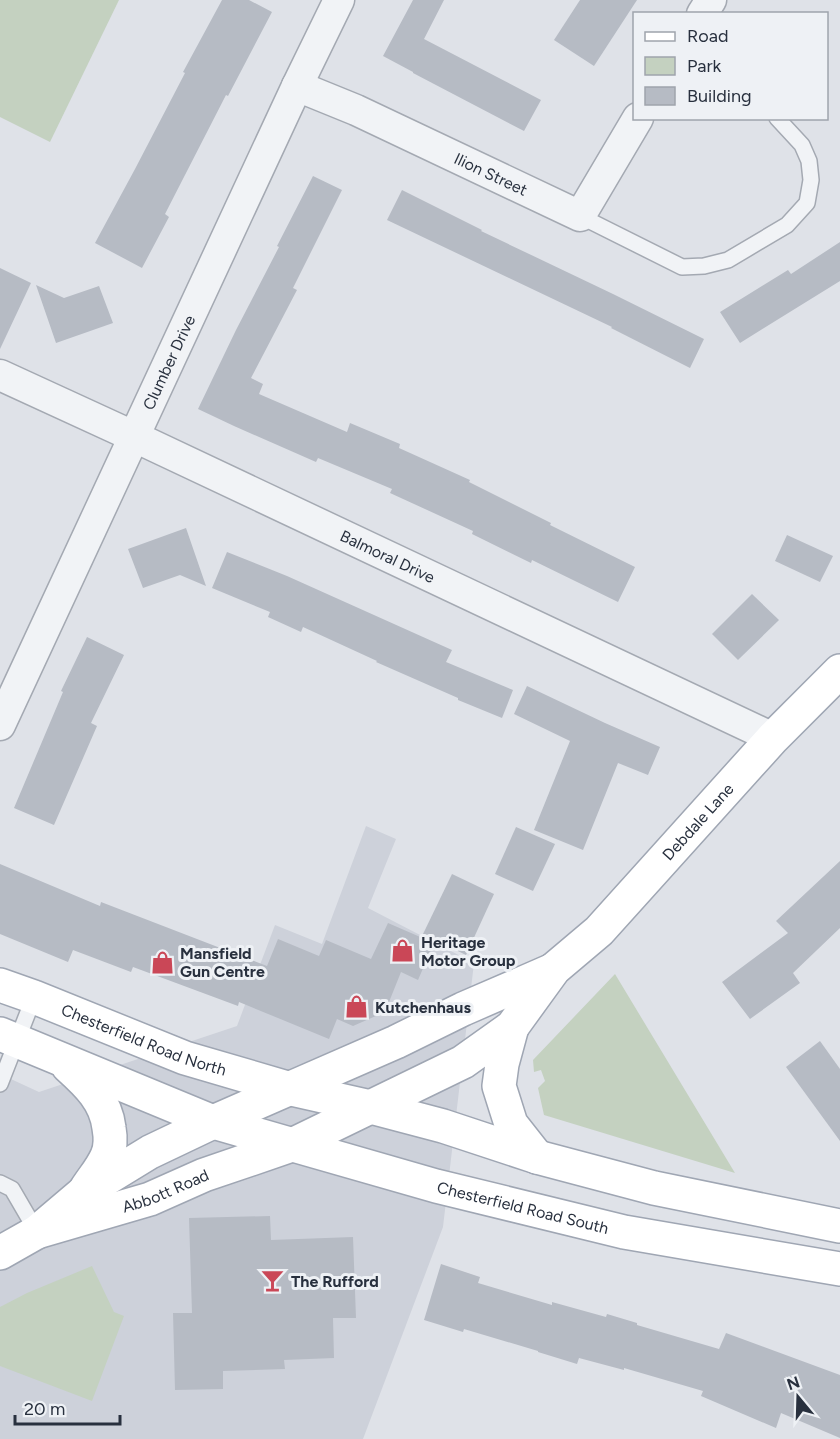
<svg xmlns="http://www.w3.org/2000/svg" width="840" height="1439" viewBox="0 0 840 1439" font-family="Figtree,sans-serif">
<rect width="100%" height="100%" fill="#dfe2e8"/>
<path fill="#cdd1da" d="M366,826L396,839L368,908L474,963L443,1227L363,1439H0V1074L39,1092L237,1026L275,925L322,944Z"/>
<g fill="#c4d1c0">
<path d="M0,0H119L50,142L0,117Z"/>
<path d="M615,974L735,1173L544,1115L538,1088L545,1081L541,1070L534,1072L533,1060Z"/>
<path d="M92,1266L114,1312L124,1316L92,1401L0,1366V1307L27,1293Z"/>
</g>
<g fill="#b6bbc4">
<path d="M222,0H249L272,12L228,96L226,95L165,214L169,217L142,268L95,243L135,169L185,73L183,72Z"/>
<path d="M413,0H444L424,39L541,100L524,131L413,73V72L383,56Z"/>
<path d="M580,0H637L594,66L554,40Z"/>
<path d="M313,176L342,190L293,288L297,290L251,378L263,384L259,394L347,432L350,423L400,444L399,448L470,480L469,482L551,523L550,525L635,567L618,602L532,560L531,563L472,534L473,531L390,493L392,489L318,458L316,462L234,426L198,409L236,330L279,247L277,246Z"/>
<path d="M402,190L482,230L481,231L613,294L704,339L690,368L611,328L612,327L387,220Z"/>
<path d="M840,242V281L740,343L720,312L788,270L791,274Z"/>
<path d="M0,268L31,283L0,349Z"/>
<path d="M36,285L64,298L99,286L113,323L56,343Z"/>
<path d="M186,528L206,586L180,575L143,588L128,549Z"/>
<path d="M787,535L833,556L820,582L775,561Z"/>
<path d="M227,552L287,576L452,650L446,662L513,690L502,718L458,700V698L376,662L377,661L303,627L301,632L268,617L270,612L212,588Z"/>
<path d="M752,594L779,620L738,660L712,634Z"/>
<path d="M87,637L124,655L91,723L97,726L54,825L14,808L63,692L61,691Z"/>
<path d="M527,686L605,723L660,747L648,775L618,763L583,850L534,830L570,741L514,714Z"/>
<path d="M516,827L555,844L533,891L495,874Z"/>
<path d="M840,861V928L793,973L800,983L750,1019L722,982L788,933L776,921Z"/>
<path d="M0,864L100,906L101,902L267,966L278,939L319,956L326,940L371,959L388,923L434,943L418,980L401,972L385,1012L353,1026L337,1019L329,1039L239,1002L238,1006L133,967L131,972L73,950L68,962L0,934Z"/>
<path d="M452,874L494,894L466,955L423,934Z"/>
<path d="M820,1041L840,1069V1141L786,1067Z"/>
<path d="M270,1216L271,1240L353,1237L356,1318H333L334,1358L284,1360L285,1369L223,1371V1389L175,1390L173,1313H192L189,1218Z"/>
<path d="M441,1264L480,1277L478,1283L552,1305V1302L606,1317L607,1314L637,1323V1325L719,1349L726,1333L840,1375V1438L781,1413L776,1428L701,1396L703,1391L624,1368V1370L579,1358L577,1364L538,1352V1351L464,1329L463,1332L424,1320Z"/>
</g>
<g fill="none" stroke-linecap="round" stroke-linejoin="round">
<defs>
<g id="service">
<path d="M580,216L682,267L704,266L728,260L787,225L807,203L811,180L809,161L802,145L777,118"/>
<path d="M0,1084L34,997"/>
<path d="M0,1183L12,1189L37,1232"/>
</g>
<g id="minor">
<path d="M702,14L711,0"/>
<path id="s1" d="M297,86L356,110L580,216L638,118"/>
<path id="s2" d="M0,375L135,437L773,738"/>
<path id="s3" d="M0,725L297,86L339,0"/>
</g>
<g id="primary">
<path id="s4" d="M0,985L34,997L185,1058L291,1089L371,1107L443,1126L537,1157L654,1188L840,1226"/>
<path d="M512,1027L502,1064L499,1086L511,1124L537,1157"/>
<path id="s5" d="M0,1034L213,1122L436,1186L624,1232L840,1269"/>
<path d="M68,1066C88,1084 106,1101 109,1128C111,1139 111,1147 107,1156C102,1168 93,1178 86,1189"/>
<path id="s6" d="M37,1232L150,1199L204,1175L292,1145L463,1062L512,1027L554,969L599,931L773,738L840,671"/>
<path d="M0,1253L37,1232L83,1193L150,1152L213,1122L396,1042L463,1009L553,970"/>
</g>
</defs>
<use href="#service" stroke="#a4a9b2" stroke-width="18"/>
<use href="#minor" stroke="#a4a9b2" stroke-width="33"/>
<use href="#primary" stroke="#9fa6b3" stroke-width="36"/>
<use href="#service" stroke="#f1f3f6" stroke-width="15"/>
<use href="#minor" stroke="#f1f3f6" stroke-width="30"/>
<use href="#primary" stroke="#fff" stroke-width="33"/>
</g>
<defs>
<symbol id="shop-bare" viewBox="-9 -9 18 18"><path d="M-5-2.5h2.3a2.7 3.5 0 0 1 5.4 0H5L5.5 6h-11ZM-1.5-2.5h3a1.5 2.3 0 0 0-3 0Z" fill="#ca4757" stroke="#eef1f5" stroke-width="2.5" paint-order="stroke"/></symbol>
<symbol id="bar-bare" viewBox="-9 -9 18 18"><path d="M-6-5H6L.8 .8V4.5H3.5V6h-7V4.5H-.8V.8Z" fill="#ca4757" stroke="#eef1f5" stroke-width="2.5" paint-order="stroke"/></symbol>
</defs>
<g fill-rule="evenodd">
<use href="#shop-bare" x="386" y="934" width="33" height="33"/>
<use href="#shop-bare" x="146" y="946" width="33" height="33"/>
<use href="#shop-bare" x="340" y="990" width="33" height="33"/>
<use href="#bar-bare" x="256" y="1264" width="33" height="33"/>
</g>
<g text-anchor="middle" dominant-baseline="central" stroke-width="6" stroke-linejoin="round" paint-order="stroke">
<g font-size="16" fill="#28303e" stroke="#eef1f5">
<text stroke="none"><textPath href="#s1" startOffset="213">Ilion Street</textPath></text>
<text stroke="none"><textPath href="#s3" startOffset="400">Clumber Drive</textPath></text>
<text stroke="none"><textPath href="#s2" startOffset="428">Balmoral Drive</textPath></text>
<text stroke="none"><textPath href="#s6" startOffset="798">Debdale Lane</textPath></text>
<text stroke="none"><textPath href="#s4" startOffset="154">Chesterfield Road North</textPath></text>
<text stroke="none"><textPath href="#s6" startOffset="135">Abbott Road</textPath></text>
<text stroke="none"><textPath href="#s5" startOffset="552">Chesterfield Road South</textPath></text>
</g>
<g font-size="16" font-weight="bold" fill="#28303e" stroke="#eef1f5" text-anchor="start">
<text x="421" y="942">Heritage<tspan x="421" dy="18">Motor Group</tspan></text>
<text x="180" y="953">Mansfield<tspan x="180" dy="18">Gun Centre</tspan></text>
<text x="375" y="1007">Kutchenhaus</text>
<text x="291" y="1281">The Rufford</text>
</g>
</g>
<rect x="633" y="12" width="195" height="108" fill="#eef1f5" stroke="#9fa4ac" stroke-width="1.5"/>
<rect x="645" y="32" width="30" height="9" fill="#ffffff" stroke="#9fa4ac" stroke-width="1.5"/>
<text x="687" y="42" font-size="18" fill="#28303e">Road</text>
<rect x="645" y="57" width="30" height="18" fill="#c4d1c0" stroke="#9fa4ac" stroke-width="1.5"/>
<text x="687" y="72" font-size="18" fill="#28303e">Park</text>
<rect x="645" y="87" width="30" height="18" fill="#b6bbc4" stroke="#9fa4ac" stroke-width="1.5"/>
<text x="687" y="102" font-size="18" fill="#28303e">Building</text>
<g transform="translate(798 1397) rotate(341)" stroke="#eef1f5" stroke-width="4.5" paint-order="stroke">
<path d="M0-4.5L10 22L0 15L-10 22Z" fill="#28303e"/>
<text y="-9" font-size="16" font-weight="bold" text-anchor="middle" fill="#28303e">N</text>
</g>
<path d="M15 1415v9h105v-9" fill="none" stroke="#28303e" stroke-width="3"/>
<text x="24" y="1415" font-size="18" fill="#28303e" stroke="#eef1f5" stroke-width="4.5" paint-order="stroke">20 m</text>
</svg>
